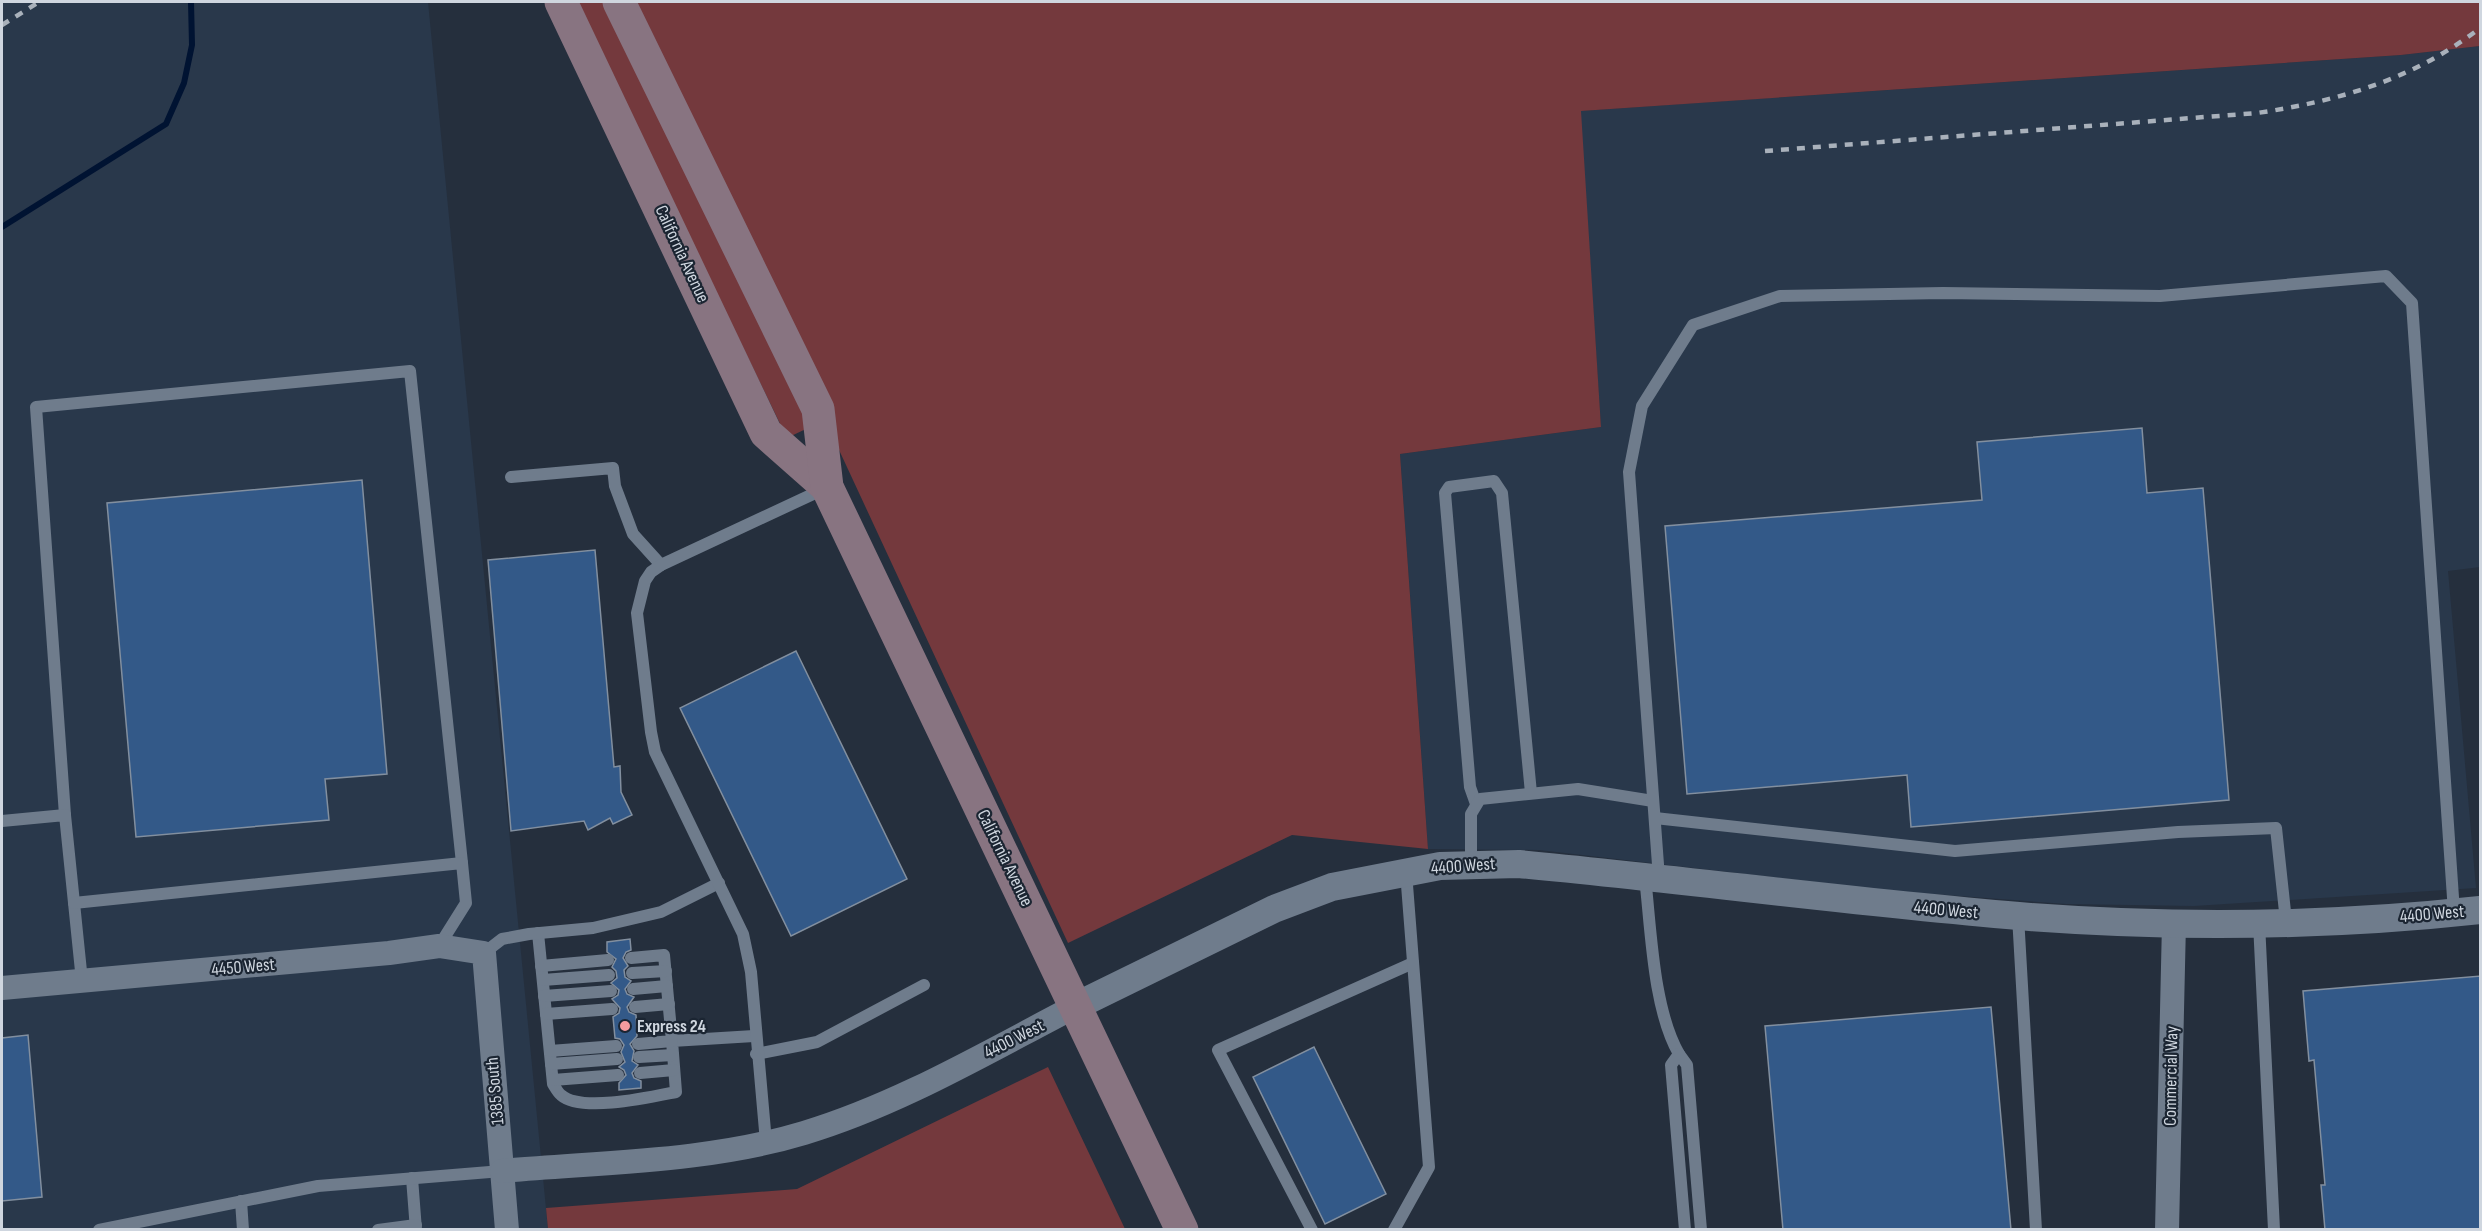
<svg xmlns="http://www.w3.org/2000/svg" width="2482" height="1231" viewBox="0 0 2482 1231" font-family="'Sofia Sans Condensed',sans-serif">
<rect width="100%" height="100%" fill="#252f3d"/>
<g fill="#29384b">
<path d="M2,2H428L548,1229L2,1230Z"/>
<path d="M2480,46V567L2448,571L2476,888L2194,906L2066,904L1891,891L1539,850L1428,849L1400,454L1601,427L1580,111L2401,55Z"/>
</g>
<g fill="#74393d">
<path d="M575,2H604L810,427L787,438Z"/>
<path d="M631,2H2480V46L2401,55L1581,111L1601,427L1400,454L1428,849L1292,835L1068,943Z"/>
<path d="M1048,1067L1125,1229H548L546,1208L797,1189Z"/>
</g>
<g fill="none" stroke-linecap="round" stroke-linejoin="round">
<path stroke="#001332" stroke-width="6" d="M2,227L166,124L184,83L192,45L191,2"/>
</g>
<g fill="#335988" stroke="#828f9f" stroke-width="1.5">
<path d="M2142,428L2147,493L2203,488L2229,800L1911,827L1907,775L1687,794L1665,526L1982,500L1977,442Z"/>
<path d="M362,480L387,774L325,779L329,820L136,837L107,503Z"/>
<path d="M595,550L614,767L620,766L621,792L632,815L613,824L610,818L588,830L584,821L511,831L488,560Z"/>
<path d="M796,651L907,879L791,936L680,708Z"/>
<path d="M630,939L631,950L626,952L623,958L628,966L624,970L625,977L631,981L625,989L627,994L634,997L627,1007L629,1012L636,1015L637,1036L630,1044L634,1051L632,1061L638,1065L632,1073L634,1078L641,1081V1088L619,1090V1083L626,1075L624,1070L619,1067L625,1062L621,1052L624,1045L620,1039L615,1038L613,1017L619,1013L620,1008L612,999L618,995L619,990L611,983L617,978L616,971L612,967L616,959L607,952V942Z"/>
<path d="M2481,976V1230H2325L2321,1185H2325L2314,1060L2309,1061L2303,991Z"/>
<path d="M1991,1007L2011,1230H1783L1765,1026Z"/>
<path d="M28,1035L42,1197L2,1201V1038Z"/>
<path d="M1314,1047L1386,1194L1325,1224L1253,1077Z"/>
</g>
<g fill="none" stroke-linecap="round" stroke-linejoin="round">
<g stroke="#6f7c8c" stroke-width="12">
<path d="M511,477L613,468L615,486L633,534L661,565"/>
<path d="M1476,804L1470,787L1445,493L1449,487L1494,481L1502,493L1531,793"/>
<path d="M65,815L36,407L410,371L462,863"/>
<path d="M1655,818L1955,851L2178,832L2276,828L2286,921"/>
<path d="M2,821L65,815L82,981"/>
<path d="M1471,864V814L1480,799L1578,789L1653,801"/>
<path d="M1645,877C1651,929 1653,1009 1679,1054"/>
<path d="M1659,878L1629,472L1642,406L1693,325L1780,296L1943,293L2160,296L2386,276L2412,303L2454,912"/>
<path d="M74,903L462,863L466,903L439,946"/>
<path d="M2018,916L2036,1230"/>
<path d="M2259,923L2274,1230"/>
<path d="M538,933L553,1084C555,1087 558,1093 561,1095C581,1113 651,1097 676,1092L672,1041L754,1036"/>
<path d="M484,953L502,939L529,934L593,928L661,912L719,883"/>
<path d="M631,958L664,955L672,1041L638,1044"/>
<path d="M541,966L608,960"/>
<path d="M632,973L666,971"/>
<path d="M543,980L609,975"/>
<path d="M633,989L667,986"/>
<path d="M544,996L611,991"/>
<path d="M635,1007L669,1004"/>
<path d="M546,1014L612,1009"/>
<path d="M550,1051L616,1046"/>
<path d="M756,1054L817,1042L924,985"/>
<path d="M639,1057L673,1055"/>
<path d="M551,1064L617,1059"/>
<path d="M640,1073L674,1070"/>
<path d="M553,1080L618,1075"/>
<path d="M766,1142L751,972L743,934L655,752L651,732L637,613L645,581L651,572L661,565L826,488"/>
<path d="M412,1178L416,1230"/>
<path d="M241,1201L243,1230"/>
<path d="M99,1230L318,1186L502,1171"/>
<path d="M378,1230L416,1225"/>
<path d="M1312,1230L1218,1050L1413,963"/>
<path d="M1394,1230L1429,1167L1406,872"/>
<path d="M1685,1230L1671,1065L1679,1054L1687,1065L1701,1230"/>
</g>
<g stroke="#6f7c8c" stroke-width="24">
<path d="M2,988L389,953L439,946L484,953L507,1230"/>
<path d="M502,1171C602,1162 708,1162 804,1133C900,1104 987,1052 1076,1006"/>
<path d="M2167,1230L2174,923"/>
</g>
<path stroke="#6f7c8c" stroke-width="28" d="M1076,1006L1274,909L1332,887L1440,866L1519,864C1690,880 1859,903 2030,917C2178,928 2333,926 2480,910"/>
<g stroke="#887481" stroke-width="33">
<path d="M561,2L766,433L827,487"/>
<path d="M619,2L818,409L827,487L1182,1230"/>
</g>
<g stroke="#a9b1bb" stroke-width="4.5" stroke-dasharray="8 8" stroke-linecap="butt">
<path d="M2,25L39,2"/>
<path d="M1765,151L2257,113C2339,101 2414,79 2480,28"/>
</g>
</g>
<circle fill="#f59b9e" stroke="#1b2532" stroke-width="2" cx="625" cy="1026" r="6"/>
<g text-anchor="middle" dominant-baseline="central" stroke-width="4.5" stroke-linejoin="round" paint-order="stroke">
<g font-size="18" fill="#cfd6df" stroke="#1b2532">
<text transform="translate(682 254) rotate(65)">California Avenue</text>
<text transform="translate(1005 858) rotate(64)">California Avenue</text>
<text transform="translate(1463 866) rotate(-4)">4400 West</text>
<text transform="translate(1946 910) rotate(5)">4400 West</text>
<text transform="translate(2432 914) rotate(-5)">4400 West</text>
<text transform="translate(243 967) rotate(-5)">4450 West</text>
<text transform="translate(1014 1039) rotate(-27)">4400 West</text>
<text transform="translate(2171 1076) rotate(-89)">Commercial Way</text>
<text transform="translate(495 1091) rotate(-95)">1385 South</text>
</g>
<g font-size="18" font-weight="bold" fill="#cfd6df" stroke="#1b2532" text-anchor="start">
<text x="637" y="1026">Express 24</text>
</g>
</g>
<rect width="2482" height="1231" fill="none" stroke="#cfd6df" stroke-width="6"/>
</svg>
